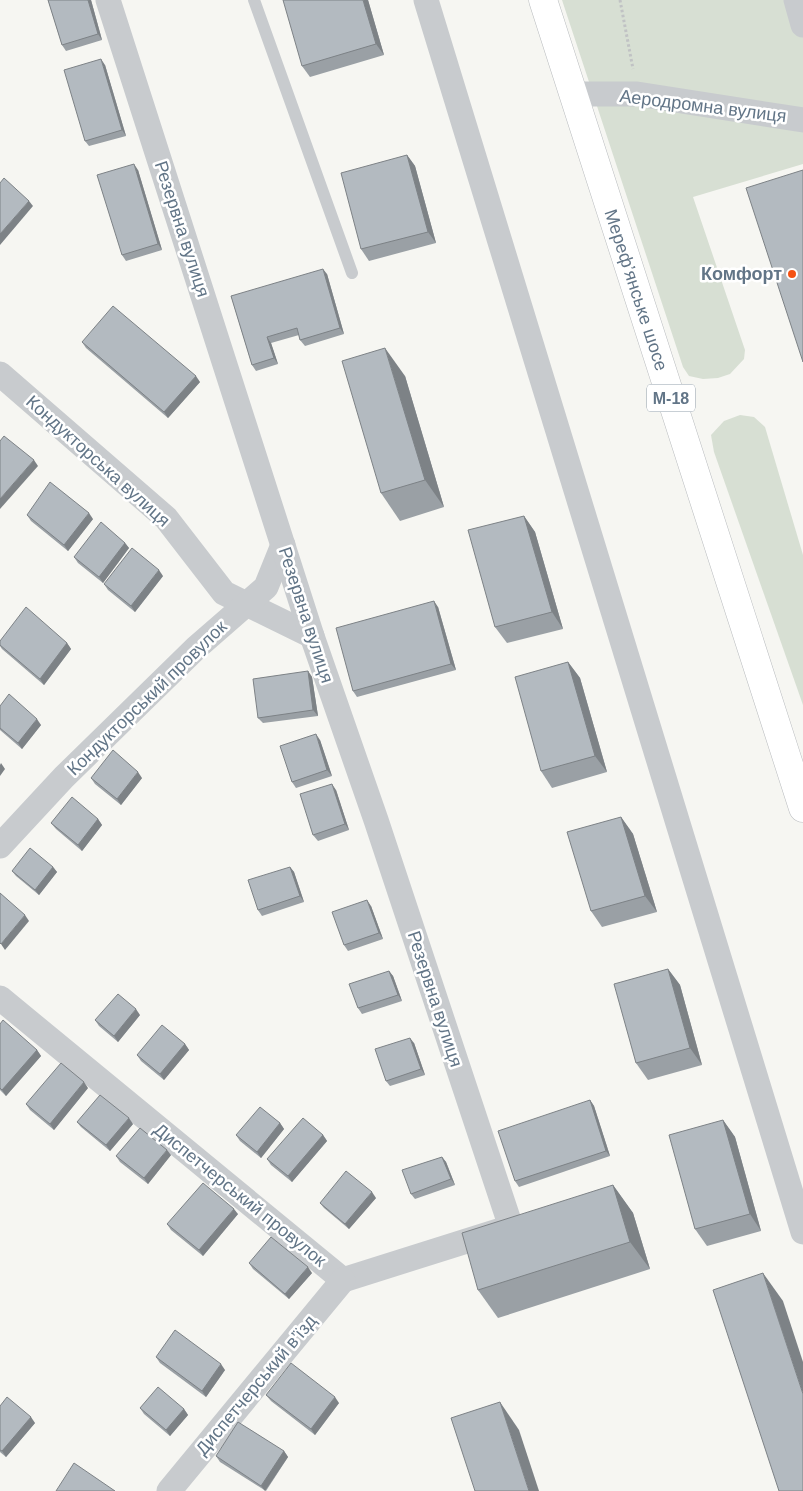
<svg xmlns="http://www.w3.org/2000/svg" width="803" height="1491" viewBox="0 0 803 1491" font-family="Helvetica,sans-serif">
<rect width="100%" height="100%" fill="#f6f6f2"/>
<g fill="#d7dfd3">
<path d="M562,0H796L803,25V164L693,197L745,350L744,359L730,374L718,378L703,379L689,376L683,367Z"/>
<path d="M740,415L754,417L765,427L803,555V705L714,452L711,435L724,421Z"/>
</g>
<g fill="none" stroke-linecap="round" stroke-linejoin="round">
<defs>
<path id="highway" d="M543,0L803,808"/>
</defs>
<use href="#highway" stroke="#b9bcbf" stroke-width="29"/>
<path stroke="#c0c2c4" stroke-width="3" stroke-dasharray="2.5 2.5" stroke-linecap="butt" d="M620,0L633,69"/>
<path stroke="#c8cbce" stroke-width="12" d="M254,0L352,273"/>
<g stroke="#c8cbce" stroke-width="25">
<path d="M426,0L803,1232"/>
<path d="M796,0L803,25"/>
<path d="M573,94H637L803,120"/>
<path d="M0,374L166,518L224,593L312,636"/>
<path d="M0,846L64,777L196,648L266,587L283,545"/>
<path d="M0,998L343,1280L511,1227L376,820L312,636L108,0"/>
<path d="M169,1491L343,1280"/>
</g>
<use href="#highway" stroke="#fff" stroke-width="28"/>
</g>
<g fill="#9aa0a5">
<path d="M48,0H91L102,40L66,51L62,45Z"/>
<path d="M368,0L384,55L310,77L302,66Z"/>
<path d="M105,65L126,136L89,146L85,141Z"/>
<path d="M407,155L415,166L436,243L369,261L361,249Z"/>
<path d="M138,170L162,250L126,261L122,255Z"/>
<path d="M327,274L344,334L305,346L300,340L299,335L271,343L278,364L256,371L252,365L231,296Z"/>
<path d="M82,342L200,382L168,418L86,348Z"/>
<path d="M405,376L444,507L400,521L381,493Z"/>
<path d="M27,515L93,519L68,551L31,521Z"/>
<path d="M524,516L535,532L563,629L507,643L495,627Z"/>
<path d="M125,543L129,548L103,583L78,563L74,557Z"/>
<path d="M163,576L135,612L108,590L104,584Z"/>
<path d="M438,607L456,670L357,697L353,691Z"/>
<path d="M0,641L67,643L71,649L44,685L2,649L0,646Z"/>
<path d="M568,662L580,678L607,772L552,788L541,771Z"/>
<path d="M308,671L312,677L318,716L263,723L258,718Z"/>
<path d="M0,706L41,725L22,749L0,730Z"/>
<path d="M320,740L332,776L296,788L292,782Z"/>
<path d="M91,778H142L121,805L95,784Z"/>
<path d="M336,790L349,830L318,841L313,835Z"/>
<path d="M621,817L633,834L657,912L602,927L591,911Z"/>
<path d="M98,819L102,825L82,851L56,829L51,823Z"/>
<path d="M53,867L57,872L39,895L16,876L12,871Z"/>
<path d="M290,867L294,872L304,902L262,916L258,910Z"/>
<path d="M371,906L383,939L348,951L344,945Z"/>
<path d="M668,969L680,985L702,1065L648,1080L636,1063Z"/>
<path d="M389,971L393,976L402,1001L362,1014L358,1008Z"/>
<path d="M140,1015L118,1042L99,1026L95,1020Z"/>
<path d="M0,1024L37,1050L41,1056L6,1096L0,1090Z"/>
<path d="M414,1043L425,1075L390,1086L386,1081Z"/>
<path d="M185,1044L189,1050L164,1080L141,1061L137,1055Z"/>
<path d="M88,1088L54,1130L30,1110L26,1104Z"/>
<path d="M590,1100L594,1106L610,1156L519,1187L515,1181Z"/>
<path d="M723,1120L735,1137L761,1231L707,1246L695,1229Z"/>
<path d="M77,1122L133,1124L110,1151L81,1127Z"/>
<path d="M280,1123L284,1129L261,1158L240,1141L236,1135Z"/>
<path d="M323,1135L327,1141L292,1182L271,1165L267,1159Z"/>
<path d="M171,1155L148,1184L120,1162L116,1156Z"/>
<path d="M442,1157L446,1162L455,1185L415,1199L411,1194Z"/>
<path d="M613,1185L633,1213L650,1269L498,1318L478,1290Z"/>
<path d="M376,1198L349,1229L324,1208L320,1203Z"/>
<path d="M238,1214L203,1256L171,1230L167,1224Z"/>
<path d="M249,1263L312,1273L289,1299L253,1269Z"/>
<path d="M156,1357L225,1370L206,1397L160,1363Z"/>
<path d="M266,1395L339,1403L315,1435L271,1401Z"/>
<path d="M0,1406L35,1423L6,1457L0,1452Z"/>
<path d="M140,1408L184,1409L188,1415L170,1436L144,1414Z"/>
<path d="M284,1451L288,1457L266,1491L220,1462L216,1456Z"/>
</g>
<g fill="#7d8286">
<path d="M88,0H91L102,40L98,34Z"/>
<path d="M363,0H368L384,55L376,44Z"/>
<path d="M101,59L105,65L126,136L122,130Z"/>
<path d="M407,155L415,166L436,243L428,232Z"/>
<path d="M134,164L138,170L162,250L158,244Z"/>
<path d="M29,201L33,206L0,245V234Z"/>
<path d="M323,269L327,274L344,334L340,328Z"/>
<path d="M267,337L271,343L278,364L274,358Z"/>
<path d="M385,348L405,376L444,507L425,480Z"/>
<path d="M196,376L200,382L168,418L164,412Z"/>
<path d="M34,460L38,466L0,509V499Z"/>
<path d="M89,513L93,519L68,551L64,545Z"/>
<path d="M524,516L535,532L563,629L552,612Z"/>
<path d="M125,543L129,548L103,583L99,577Z"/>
<path d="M159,570L163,576L135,612L131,606Z"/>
<path d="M434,601L438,607L456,670L451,664Z"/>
<path d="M67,643L71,649L44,685L40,679Z"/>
<path d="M568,662L580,678L607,772L595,756Z"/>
<path d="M308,671L312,677L318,716L313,710Z"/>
<path d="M37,719L41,725L22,749L18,743Z"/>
<path d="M316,734L320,740L332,776L327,770Z"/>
<path d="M1,763L5,769L0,776V765Z"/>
<path d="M138,772L142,778L121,805L117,799Z"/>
<path d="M332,784L336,790L349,830L345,824Z"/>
<path d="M621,817L633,834L657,912L645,896Z"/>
<path d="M98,819L102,825L82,851L78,845Z"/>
<path d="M53,867L57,872L39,895L35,890Z"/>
<path d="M290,867L294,872L304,902L300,896Z"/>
<path d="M367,900L371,906L383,939L379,933Z"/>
<path d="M25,915L29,921L5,950L1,944Z"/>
<path d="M668,969L680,985L702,1065L690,1048Z"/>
<path d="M389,971L393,976L402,1001L398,995Z"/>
<path d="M136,1009L140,1015L118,1042L114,1036Z"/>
<path d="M410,1038L414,1043L425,1075L421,1069Z"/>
<path d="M185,1044L189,1050L164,1080L160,1074Z"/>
<path d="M37,1050L41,1056L6,1096L2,1090Z"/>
<path d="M84,1082L88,1088L54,1130L50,1124Z"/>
<path d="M590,1100L594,1106L610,1156L606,1151Z"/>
<path d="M129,1118L133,1124L110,1151L106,1145Z"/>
<path d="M723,1120L735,1137L761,1231L750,1214Z"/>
<path d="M280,1123L284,1129L261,1158L257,1152Z"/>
<path d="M323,1135L327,1141L292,1182L288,1176Z"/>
<path d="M167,1150L171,1155L148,1184L144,1178Z"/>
<path d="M442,1157L446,1162L455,1185L451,1179Z"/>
<path d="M613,1185L633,1213L650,1269L630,1242Z"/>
<path d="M372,1192L376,1198L349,1229L345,1224Z"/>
<path d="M234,1209L238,1214L203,1256L199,1250Z"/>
<path d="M308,1267L312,1273L289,1299L285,1294Z"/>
<path d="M763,1273L783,1301L803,1362V1394Z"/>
<path d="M221,1364L225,1370L206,1397L202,1391Z"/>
<path d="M335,1397L339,1403L315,1435L311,1429Z"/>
<path d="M500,1402L519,1430L539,1491H529Z"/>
<path d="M184,1409L188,1415L170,1436L166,1430Z"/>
<path d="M31,1417L35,1423L6,1457L2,1451Z"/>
<path d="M284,1451L288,1457L265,1491L261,1486Z"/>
</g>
<g fill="#b3bac0" stroke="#7d8286">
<path d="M48,0H88L98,34L62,45Z"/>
<path d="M283,0H363L376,44L302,66Z"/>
<path d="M101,59L122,130L85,141L64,70Z"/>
<path d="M407,155L428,232L361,249L341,173Z"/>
<path d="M134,164L158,244L122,255L97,175Z"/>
<path d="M803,170V362L746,188Z"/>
<path d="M4,178L29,201L0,234V183Z"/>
<path d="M323,269L340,328L300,340L297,328L267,337L274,358L252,365L231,296Z"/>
<path d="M113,306L196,376L164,412L82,342Z"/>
<path d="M385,348L425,480L381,493L342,361Z"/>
<path d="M4,436L34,460L0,499V441Z"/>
<path d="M50,482L89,513L64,545L27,515Z"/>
<path d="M524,516L552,612L495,627L468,530Z"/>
<path d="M101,522L125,543L99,577L74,557Z"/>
<path d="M132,548L159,570L131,606L104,584Z"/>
<path d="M434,601L451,664L353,691L336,628Z"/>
<path d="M26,607L67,643L40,679L0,645V641Z"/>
<path d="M568,662L595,756L541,771L515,677Z"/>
<path d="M308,671L313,710L258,718L253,679Z"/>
<path d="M9,694L37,719L18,743L0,728V706Z"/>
<path d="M316,734L327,770L292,782L280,746Z"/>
<path d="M113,750L138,772L117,799L91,778Z"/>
<path d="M332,784L345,824L313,835L300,794Z"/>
<path d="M72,797L98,819L78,845L51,823Z"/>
<path d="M621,817L645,896L591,911L567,832Z"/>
<path d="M30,848L53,867L35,890L12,871Z"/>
<path d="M290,867L300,896L258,910L248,880Z"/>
<path d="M0,893L25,915L1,944L0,943Z"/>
<path d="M367,900L379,933L344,945L332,912Z"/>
<path d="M668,969L690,1048L636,1063L614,984Z"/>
<path d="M389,971L398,995L358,1008L349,984Z"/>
<path d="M118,994L136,1009L114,1036L95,1020Z"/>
<path d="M3,1020L37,1050L2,1090L0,1088V1024Z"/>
<path d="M162,1025L185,1044L160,1074L137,1055Z"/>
<path d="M410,1038L421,1069L386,1081L375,1049Z"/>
<path d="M61,1063L84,1082L50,1124L26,1104Z"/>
<path d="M100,1095L129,1118L106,1145L77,1122Z"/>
<path d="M590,1100L606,1151L515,1181L498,1131Z"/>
<path d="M260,1107L280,1123L257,1152L236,1135Z"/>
<path d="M303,1118L323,1135L288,1176L267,1159Z"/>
<path d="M723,1120L750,1214L695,1229L669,1135Z"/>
<path d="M140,1128L167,1150L144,1178L116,1156Z"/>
<path d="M442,1157L451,1179L411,1194L402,1170Z"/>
<path d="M346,1171L372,1192L345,1224L320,1203Z"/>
<path d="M203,1183L234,1209L199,1250L167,1224Z"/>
<path d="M613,1185L630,1242L478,1290L462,1233Z"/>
<path d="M271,1237L308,1267L285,1294L249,1263Z"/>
<path d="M763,1273L803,1394V1491H779L713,1290Z"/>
<path d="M175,1330L221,1364L202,1391L156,1357Z"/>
<path d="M291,1363L335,1397L311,1429L266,1395Z"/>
<path d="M158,1387L184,1409L166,1430L140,1408Z"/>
<path d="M7,1397L31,1417L2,1451L0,1450V1406Z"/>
<path d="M500,1402L529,1491H475L451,1418Z"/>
<path d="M238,1422L284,1451L261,1486L216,1456Z"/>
<path d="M74,1463L115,1491H56Z"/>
</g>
<circle fill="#f55213" stroke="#fff" stroke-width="2" cx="792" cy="274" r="5"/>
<g text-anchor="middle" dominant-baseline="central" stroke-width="5" stroke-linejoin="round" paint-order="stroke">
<rect fill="#fff" stroke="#919eab" stroke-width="1" x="647" y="384.5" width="48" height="27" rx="4"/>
<g font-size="16" font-weight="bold" fill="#627587">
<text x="671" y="398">М-18</text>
</g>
<g font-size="18" fill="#627587" stroke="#fff">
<text transform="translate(703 106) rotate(7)">Аеродромна вулиця</text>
<text transform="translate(182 229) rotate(72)">Резервна вулиця</text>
<text transform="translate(636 290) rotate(72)">Мереф’янське шосе</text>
<text transform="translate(98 461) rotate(42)">Кондукторська вулиця</text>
<text transform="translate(306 615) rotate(72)">Резервна вулиця</text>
<text transform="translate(147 698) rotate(-44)">Кондукторський провулок</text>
<text transform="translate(435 999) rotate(72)">Резервна вулиця</text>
<text transform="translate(240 1195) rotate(39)">Диспетчерський провулок</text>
<text transform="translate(256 1385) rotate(-50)">Диспетчерський в’їзд</text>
</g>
<g font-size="18" font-weight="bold" fill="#627587" stroke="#fff" text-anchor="end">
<text x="782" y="274">Комфорт</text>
</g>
</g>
</svg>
